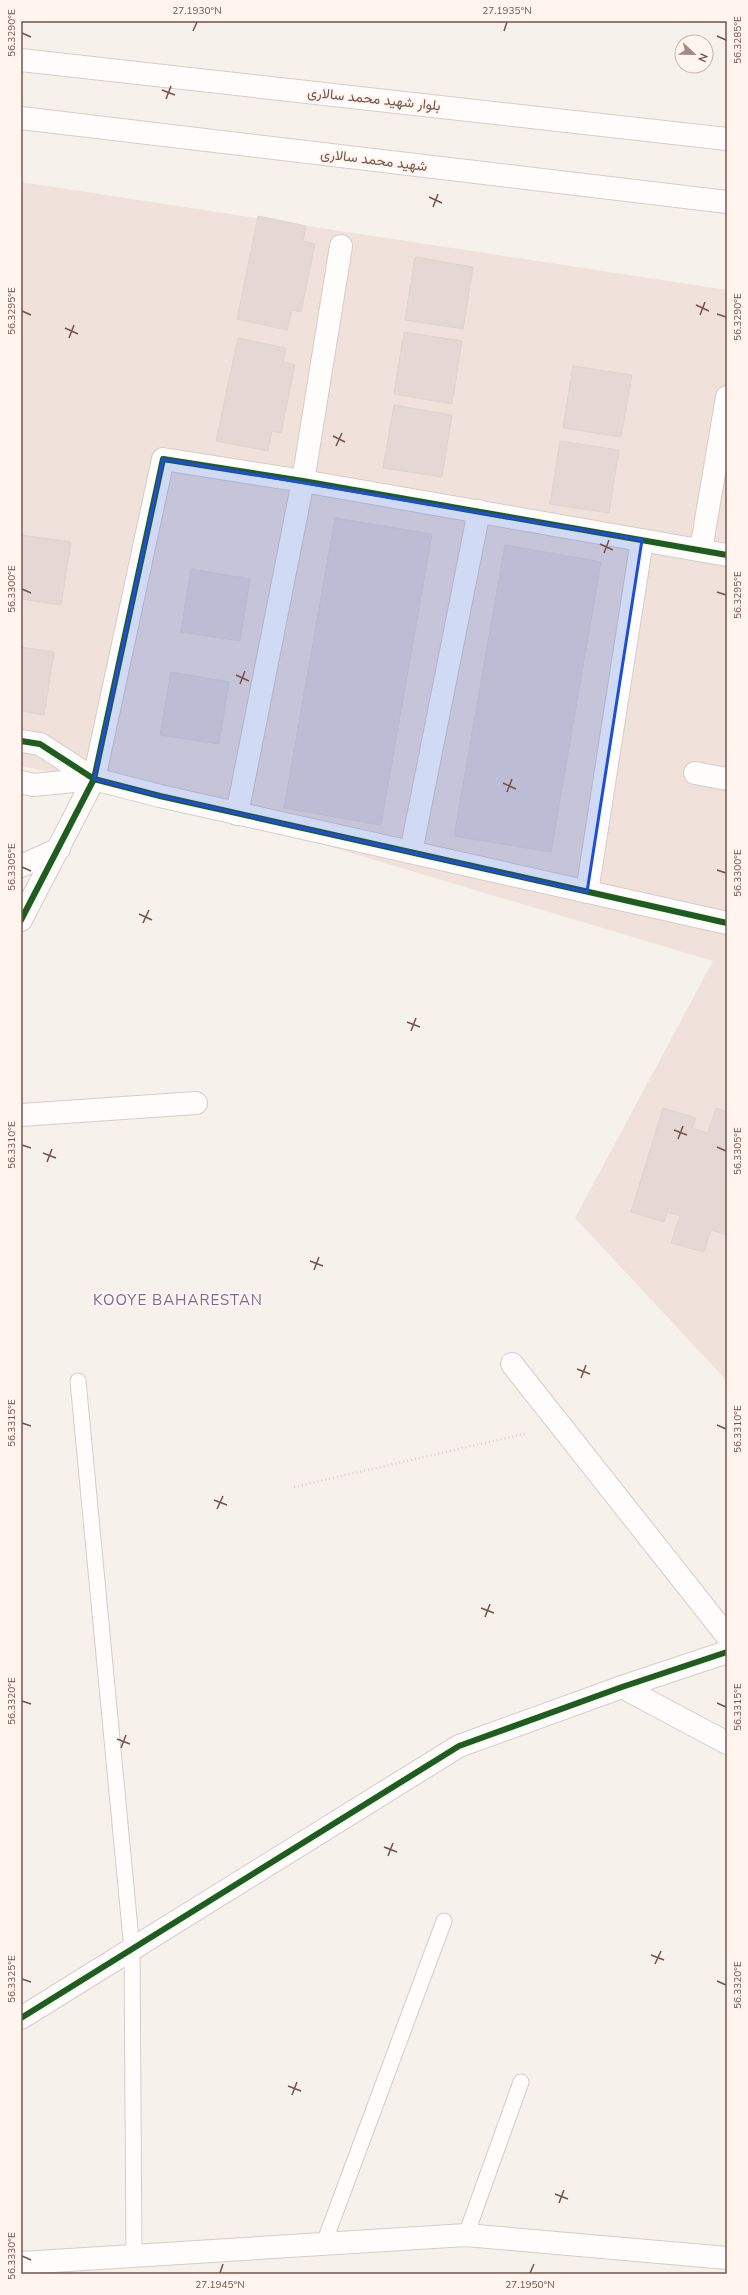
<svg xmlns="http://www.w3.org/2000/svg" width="748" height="2295" viewBox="0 0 748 2295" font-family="'Nunito Sans',Vazirmatn,sans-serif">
<rect width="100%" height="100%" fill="#f7f1ec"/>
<path fill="#f0e2da" d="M21,182L727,290V1381L575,1218L713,961L160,796L21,766Z"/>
<g fill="#e4d7d4" stroke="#e0d3ce">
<path d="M258,216L306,226L303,241L315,244L301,312L292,310L287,330L237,319Z"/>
<path d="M415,257L473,267L463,329L405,320Z"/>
<path d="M404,332L462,341L452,404L394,394Z"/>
<path d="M238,338L286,348L283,362L295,365L281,433L272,431L268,451L216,441Z"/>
<path d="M573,366L632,375L621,437L563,428Z"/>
<path d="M394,405L452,415L442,477L383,468Z"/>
<path d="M560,441L619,450L609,513L550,504Z"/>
<path d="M335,518L432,534L381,825L284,808Z"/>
<path d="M21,535L71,542L61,605L21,599Z"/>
<path d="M505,545L601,562L551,852L454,836Z"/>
<path d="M191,569L250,579L240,641L181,632Z"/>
<path d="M21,647L54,652L44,715L21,711Z"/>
<path d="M171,672L229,682L219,744L160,735Z"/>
<path d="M663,1108L696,1118L692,1128L708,1133L716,1108L727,1112V1235L711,1230L704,1252L671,1243L680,1216L667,1212L664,1222L631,1212Z"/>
</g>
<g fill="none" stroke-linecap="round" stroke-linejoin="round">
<defs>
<g id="service">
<path d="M78,1381L132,1950L134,2255"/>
<path d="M466,2235L521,2082"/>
<path d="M324,2243L444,1921"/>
</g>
<g id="minor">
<path d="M701,550L727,397"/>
<path d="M21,741L40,744L94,779L160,796L727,923"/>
<path d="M695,773L727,779"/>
<path d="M21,782L33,785L94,779"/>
<path d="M237,814L303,481L341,246"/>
<path d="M411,852L479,511"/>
<path d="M21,866L59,849"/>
<path d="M587,892L642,540"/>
<path d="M21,920L94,779L163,459L303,481L727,555"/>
<path d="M21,1115L196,1103"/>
<path d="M512,1364L727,1636"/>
<path d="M622,1687L727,1743"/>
<path d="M21,2018L459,1746L622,1687L727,1652"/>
<path d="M21,2263L466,2235L727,2258"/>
</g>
<g id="secondary">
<path d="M21,60L727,139"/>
<path d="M21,118L727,202"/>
</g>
</defs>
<use href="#service" stroke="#d6ccc8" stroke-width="17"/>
<use href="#minor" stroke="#d6ccc8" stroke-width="24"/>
<use href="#secondary" stroke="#d7ccc8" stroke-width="24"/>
<path stroke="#dad0cf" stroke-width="2.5" stroke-dasharray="1 3" stroke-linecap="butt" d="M294,1487L528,1433"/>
<use href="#service" stroke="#fefdfc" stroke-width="15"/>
<use href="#minor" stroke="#fefdfc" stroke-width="22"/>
<use href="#secondary" stroke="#fefdfc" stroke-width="22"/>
<defs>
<g id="cycleway">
<path d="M21,741L40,744L94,779L160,796L727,923"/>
<path d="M21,920L94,779L163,459L303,481L727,555"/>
<path d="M21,2018L459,1746L622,1687L727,1652"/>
</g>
</defs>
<use href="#cycleway" stroke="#fff5ee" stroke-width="8"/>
<use href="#cycleway" stroke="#1b5e20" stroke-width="6"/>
</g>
<path fill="#1d4ed8" fill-opacity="0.2" stroke="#1d4ed8" stroke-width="3" stroke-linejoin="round" d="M163,459L642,540L587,892L160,796L94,779Z"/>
<path fill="none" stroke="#76524c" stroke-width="1.5" d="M193,31L197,22M504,31L507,22M22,33L31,37M717,36L726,40M162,90L175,95M166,99L171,86M429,197L442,203M433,207L438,194M696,305L709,311M22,311L31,315M717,314L726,317M700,315L705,302M65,328L78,334M69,338L74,325M333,436L345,442M336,446L342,433M600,544L613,550M604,553L609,540M22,589L31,593M717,592L726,595M236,675L249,681M240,684L245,671M503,783L516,789M507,792L512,779M22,867L31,871M717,870L726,873M139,914L152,920M143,923L149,910M407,1022L420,1027M411,1031L416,1018M674,1130L687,1135M678,1139L683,1126M22,1145L31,1148M717,1147L726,1151M43,1153L56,1158M47,1162L52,1149M310,1261L323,1266M314,1270L319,1257M577,1369L590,1374M581,1378L586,1365M22,1423L31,1426M717,1425L726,1429M214,1500L227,1505M217,1509L223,1496M481,1608L494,1613M485,1617L490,1604M22,1701L31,1704M717,1703L726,1707M117,1739L130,1744M121,1748L126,1735M384,1847L397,1852M388,1856L393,1843M651,1955L664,1960M655,1964L661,1951M22,1979L31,1982M717,1981L726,1985M288,2086L301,2091M292,2095L297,2082M555,2194L568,2199M559,2203L564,2190M22,2256L31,2260M220,2273L223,2264M530,2273L534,2264"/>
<g text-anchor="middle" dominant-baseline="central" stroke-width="4" stroke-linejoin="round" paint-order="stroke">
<g font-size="14" fill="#76524c" stroke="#fff5ee">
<text transform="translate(374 99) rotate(6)">بلوار شهید محمد سالاری</text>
<text transform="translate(374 160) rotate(7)">شهید محمد سالاری</text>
</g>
<g font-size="15" letter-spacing="1" fill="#7e6899" stroke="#fff5ee">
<text x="178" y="1300">KOOYE BAHARESTAN</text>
</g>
</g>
<rect width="748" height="2295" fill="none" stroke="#fff5ee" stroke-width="44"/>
<g transform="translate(694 54) rotate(112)"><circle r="19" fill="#fff5ee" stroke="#c8b4ad"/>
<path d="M0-3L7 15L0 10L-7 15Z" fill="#a38a84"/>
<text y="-6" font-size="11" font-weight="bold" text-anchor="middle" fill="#76524c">N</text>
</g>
<rect x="22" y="22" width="704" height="2251" fill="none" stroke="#76524c" stroke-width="1.5"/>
<g font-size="10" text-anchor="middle" fill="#76524c">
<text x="197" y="14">27.1930°N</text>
<text x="507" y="14">27.1935°N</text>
<text transform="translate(11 33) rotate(-90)" y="4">56.3290°E</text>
<text transform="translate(737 40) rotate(-90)" y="4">56.3285°E</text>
<text transform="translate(11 311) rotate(-90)" y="4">56.3295°E</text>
<text transform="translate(737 317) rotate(-90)" y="4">56.3290°E</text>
<text transform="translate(11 589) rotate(-90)" y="4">56.3300°E</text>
<text transform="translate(737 595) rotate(-90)" y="4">56.3295°E</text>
<text transform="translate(11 867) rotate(-90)" y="4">56.3305°E</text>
<text transform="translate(737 873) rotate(-90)" y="4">56.3300°E</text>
<text transform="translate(11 1145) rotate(-90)" y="4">56.3310°E</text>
<text transform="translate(737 1151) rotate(-90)" y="4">56.3305°E</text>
<text transform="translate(11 1423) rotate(-90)" y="4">56.3315°E</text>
<text transform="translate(737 1429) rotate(-90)" y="4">56.3310°E</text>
<text transform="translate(11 1701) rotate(-90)" y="4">56.3320°E</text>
<text transform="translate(737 1707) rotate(-90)" y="4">56.3315°E</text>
<text transform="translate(11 1979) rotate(-90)" y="4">56.3325°E</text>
<text transform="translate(737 1985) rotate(-90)" y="4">56.3320°E</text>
<text transform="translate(11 2256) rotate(-90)" y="4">56.3330°E</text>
<text x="220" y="2288">27.1945°N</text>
<text x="530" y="2288">27.1950°N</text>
</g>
</svg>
